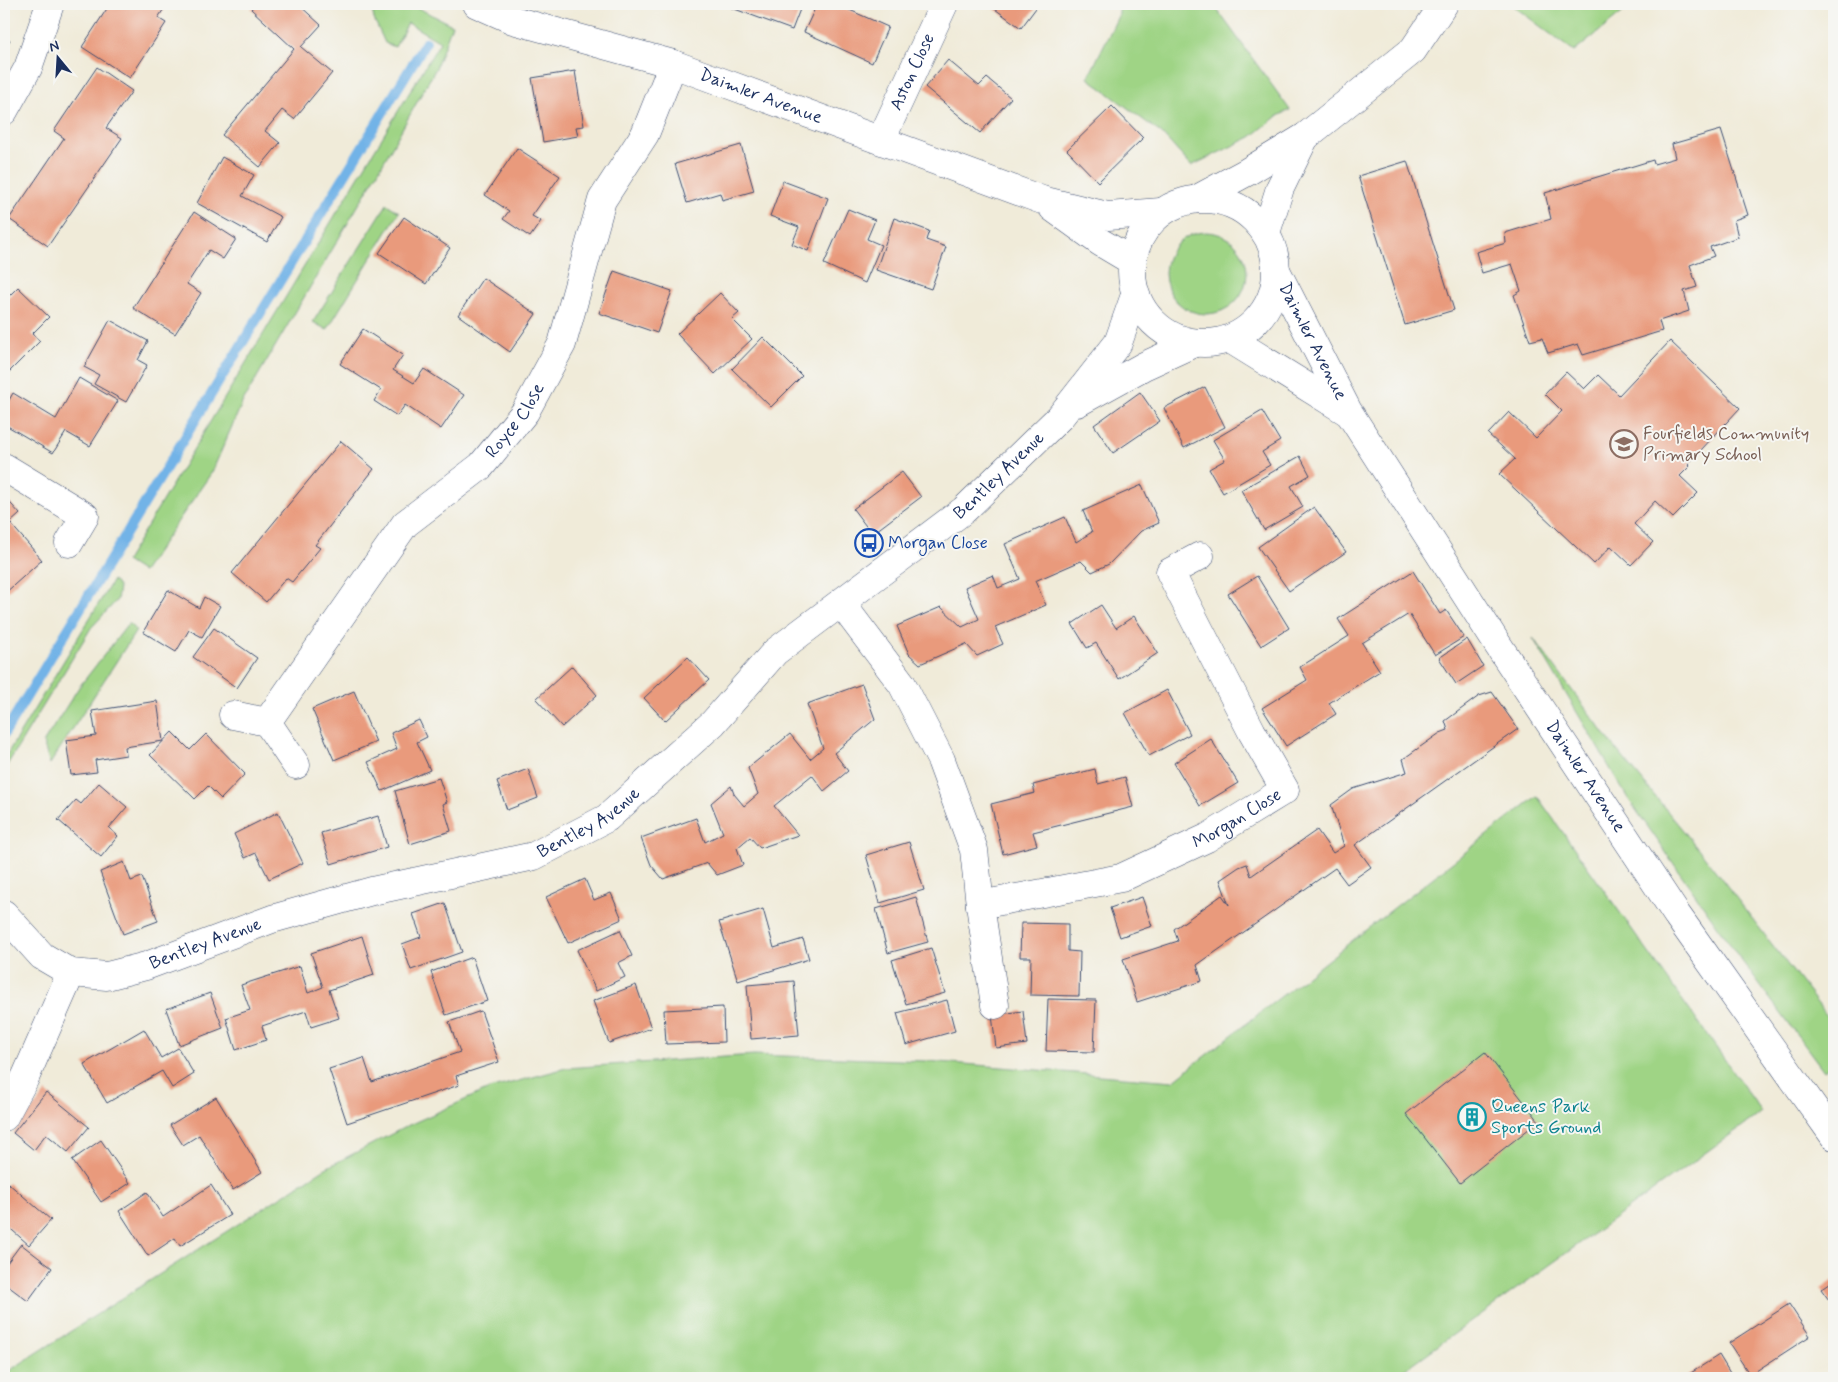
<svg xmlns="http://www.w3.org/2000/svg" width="1838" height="1382" viewBox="0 0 1838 1382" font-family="Mynerve,sans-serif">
<rect width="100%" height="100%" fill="#f6f6f2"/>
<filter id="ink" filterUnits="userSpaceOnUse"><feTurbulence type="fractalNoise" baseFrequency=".02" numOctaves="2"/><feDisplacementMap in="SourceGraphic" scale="10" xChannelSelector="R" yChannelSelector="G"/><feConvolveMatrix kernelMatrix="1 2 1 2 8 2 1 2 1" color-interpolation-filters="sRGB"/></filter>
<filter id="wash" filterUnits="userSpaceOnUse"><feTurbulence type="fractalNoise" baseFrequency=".0096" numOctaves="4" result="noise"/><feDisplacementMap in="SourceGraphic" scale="20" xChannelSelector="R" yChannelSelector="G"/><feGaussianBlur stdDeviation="1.12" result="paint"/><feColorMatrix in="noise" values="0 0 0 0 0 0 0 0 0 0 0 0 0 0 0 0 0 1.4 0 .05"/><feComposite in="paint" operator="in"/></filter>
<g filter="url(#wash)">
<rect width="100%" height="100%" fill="#f0ebd9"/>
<g fill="#9fd485" stroke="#5d8272">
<path d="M371,4H410L452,25L436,68L378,172L243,401L212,472L143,572L126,561L440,42L408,23L395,47L385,43L374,19Z"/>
<path d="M1119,4H1213L1290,110L1276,117L1251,137L1191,166L1162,134L1088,78L1119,14Z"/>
<path d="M1511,4H1633L1574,52Z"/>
<path d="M387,204L399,212L327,330L313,322Z"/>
<circle cx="1206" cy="273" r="41"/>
<path d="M113,580L119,588L117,600L91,628L4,770V759Z"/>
<path d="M129,623L136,631L50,764L43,743L79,687Z"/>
<path d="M1533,638L1616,749L1701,852L1834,1025V1064L1824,1071L1741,960L1627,797Z"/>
<path d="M1537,796L1762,1112L1393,1378H4V1374L324,1169L409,1125L489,1089L566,1068L754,1055L927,1061L1173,1081Z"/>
</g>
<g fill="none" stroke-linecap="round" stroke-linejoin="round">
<path stroke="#72b3e7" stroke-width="10" d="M4,734L426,42"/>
</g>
<g id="blocks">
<g fill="#e99a7b">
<path d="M110,4H167L158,18L166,23L130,78L82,47Z"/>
<path d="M256,4H298L321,25L301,47L332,73L294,119L282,110L265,131L280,143L260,167L222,135L294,49L251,9Z"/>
<path d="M721,4H802L792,30Z"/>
<path d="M817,4H836L888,27L872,63L804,32Z"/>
<path d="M988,4H1039L1021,28Z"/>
<path d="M4,36L10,40L4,48Z"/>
<path d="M948,60L979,86L987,78L1011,98L980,133L925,87Z"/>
<path d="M97,67L132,91L106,128L122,138L48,246L9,219L64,138L54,131Z"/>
<path d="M575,71L584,126L576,127L578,136L543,142L532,78Z"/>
<path d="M1112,106L1143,138L1098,182L1067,150Z"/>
<path d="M1721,130L1748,215L1734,220L1738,237L1710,247L1714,256L1690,265L1697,287L1684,291L1689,311L1659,321L1662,331L1583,355L1578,344L1548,353L1542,338L1530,341L1514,295L1521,291L1512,264L1482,273L1476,252L1506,243L1505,233L1551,219L1545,193L1653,160L1654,164L1675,158L1672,144Z"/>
<path d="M741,145L754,191L722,200L720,193L687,203L675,164Z"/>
<path d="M517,148L560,176L532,216L541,221L530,237L503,219L509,211L485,195Z"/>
<path d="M222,157L254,175L242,196L281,217L267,242L197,203Z"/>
<path d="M1407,161L1454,310L1405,325L1358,176Z"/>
<path d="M783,181L828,198L808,251L792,244L799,227L770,216Z"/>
<path d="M848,209L875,220L867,239L881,245L865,283L824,264Z"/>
<path d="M194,212L236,239L223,259L209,250L187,284L201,293L175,334L133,308Z"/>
<path d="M404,217L450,248L426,284L379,253Z"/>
<path d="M894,218L929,231L926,240L946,247L931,289L876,270Z"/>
<path d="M614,271L672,291L657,333L599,313Z"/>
<path d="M483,278L536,314L510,352L458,315Z"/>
<path d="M18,287L49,317L32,334L40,341L9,372L4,367V301Z"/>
<path d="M720,293L739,313L732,319L752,339L715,374L677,334Z"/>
<path d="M110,320L148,341L138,360L147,365L126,402L94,384L99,375L84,367Z"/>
<path d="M363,329L403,355L393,370L414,383L424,369L464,395L441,429L405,405L397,416L374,401L381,390L340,364Z"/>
<path d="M763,337L802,376L771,407L732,369Z"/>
<path d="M1670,341L1740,408L1688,464L1690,466L1680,476L1698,493L1673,518L1655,501L1634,524L1653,542L1631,565L1611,546L1594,564L1499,474L1515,459L1488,434L1509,412L1536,438L1562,411L1545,394L1566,372L1584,389L1598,375L1619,395Z"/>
<path d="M79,378L118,401L90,446L66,432L53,453L4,424V409L13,393L56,419Z"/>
<path d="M1205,387L1225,427L1184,448L1164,408Z"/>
<path d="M1140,392L1160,421L1113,453L1094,425Z"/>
<path d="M1262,411L1280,441L1262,452L1270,465L1223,493L1209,469L1225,460L1213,440Z"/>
<path d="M341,441L374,469L315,545L320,548L292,582L286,578L266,602L232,573Z"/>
<path d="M1300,456L1310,475L1291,486L1303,507L1264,530L1241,490Z"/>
<path d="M902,472L921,497L872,534L853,509Z"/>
<path d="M1142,485L1159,523L1141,531L1109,564L1092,572L1081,561L1035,581L1046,605L995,627L1003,644L977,656L966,644L920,664L909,654L897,626L941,607L962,627L979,619L965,587L993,575L998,588L1020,579L1005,544L1065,517L1076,542L1092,532L1083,511Z"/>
<path d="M4,496L20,514L10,523L42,560L4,594Z"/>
<path d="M1314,507L1346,552L1289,591L1258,547Z"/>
<path d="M1413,571L1440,614L1446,610L1464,637L1435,655L1409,614L1362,643L1380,671L1329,703L1336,714L1286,746L1262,708L1307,680L1300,667L1349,636L1338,619Z"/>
<path d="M1257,576L1289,628L1261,646L1228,594Z"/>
<path d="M168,590L199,608L204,597L220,606L202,637L189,630L176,652L143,632Z"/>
<path d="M1101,605L1116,628L1134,616L1158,653L1119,679L1096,643L1087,648L1072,624Z"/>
<path d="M214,628L257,658L237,688L193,657Z"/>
<path d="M1467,639L1483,666L1456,684L1439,658Z"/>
<path d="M688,657L709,680L665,721L644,698Z"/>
<path d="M572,666L597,695L562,727L536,699Z"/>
<path d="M862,684L875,719L834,753L848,771L824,791L812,775L774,806L798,835L760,848L750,837L737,848L743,865L717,875L707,863L663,879L651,865L641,838L696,818L705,842L723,833L711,803L731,786L734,794L744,806L758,794L748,768L790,734L810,759L823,748L807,704Z"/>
<path d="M1167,690L1190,734L1149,756L1125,713Z"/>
<path d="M354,691L376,742L334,760L312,709Z"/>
<path d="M1492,692L1518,729L1355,845L1371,867L1347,884L1335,868L1197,965L1202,981L1137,1002L1123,959L1178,941L1174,929L1222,895L1229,905L1220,880L1239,867L1247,864L1251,876L1317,830L1333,853L1344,846L1331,805L1353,789L1407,772L1403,759L1440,733L1448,730L1445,721L1479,696Z"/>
<path d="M157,701L163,741L125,747L126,755L95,760L97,772L71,775L66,740L96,736L92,711Z"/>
<path d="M419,720L427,737L417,742L430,770L382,791L368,762L397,749L391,733Z"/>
<path d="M172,732L190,750L206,734L245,774L221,799L208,786L195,799L150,755Z"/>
<path d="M1211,739L1238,783L1200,806L1174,763Z"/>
<path d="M528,769L538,798L507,810L497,781Z"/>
<path d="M1095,769L1098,784L1125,777L1133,807L1033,832L1037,845L1003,854L991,804L1035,793L1033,785Z"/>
<path d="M439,778L447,802L443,804L451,831L410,844L395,791Z"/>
<path d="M99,783L127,807L109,828L118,836L101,857L58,820L76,800L81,804Z"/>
<path d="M278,812L303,863L269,879L256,853L245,858L234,834Z"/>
<path d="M378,816L387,847L331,864L321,833Z"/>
<path d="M909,842L924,890L880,903L866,855Z"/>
<path d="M124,862L131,881L142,877L158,921L123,934L100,872Z"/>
<path d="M585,879L594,900L611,893L622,919L568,943L546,897Z"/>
<path d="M916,897L928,942L888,953L876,909Z"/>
<path d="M1142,897L1152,926L1120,937L1110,908Z"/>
<path d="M445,903L462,952L411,970L402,944L421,937L413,914Z"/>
<path d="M763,909L774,948L803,939L809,959L738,981L719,922Z"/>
<path d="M1021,923L1068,924V951L1080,952L1079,996L1030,995L1031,957H1020Z"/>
<path d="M620,930L632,956L618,963L625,977L596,991L577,950Z"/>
<path d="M362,936L374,975L329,990L339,1018L311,1027L306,1011L262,1026L266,1040L236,1050L226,1018L250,1010L241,985L300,966L308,993L323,987L311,953Z"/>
<path d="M931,948L945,993L906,1004L892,960Z"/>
<path d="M472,957L487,1001L446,1015L431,972Z"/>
<path d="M794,981L799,1035L751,1039L747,985Z"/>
<path d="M636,985L651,1028L609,1043L593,1001Z"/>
<path d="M210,993L223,1028L179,1045L166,1009Z"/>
<path d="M1048,999L1096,1000L1094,1052L1046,1051Z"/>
<path d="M947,1000L955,1031L906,1045L897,1013Z"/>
<path d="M723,1007L724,1042L666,1044L664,1010Z"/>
<path d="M481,1011L499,1062L456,1076L459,1085L347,1123L329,1069L364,1058L372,1082L460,1052L449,1022Z"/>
<path d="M1023,1011L1027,1044L996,1048L992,1015Z"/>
<path d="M144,1029L161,1058L178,1048L194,1074L172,1088L162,1071L107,1103L84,1064Z"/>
<path d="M1485,1052L1539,1121L1460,1183L1406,1114Z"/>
<path d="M46,1092L89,1127L68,1152L46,1134L34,1150L13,1133Z"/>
<path d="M216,1097L262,1172L233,1190L199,1135L183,1145L170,1125Z"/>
<path d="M101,1140L130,1183L101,1202L72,1160Z"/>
<path d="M8,1183L51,1220L29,1245L4,1223V1188Z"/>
<path d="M211,1185L230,1215L180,1246L175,1238L148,1256L119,1211L147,1192L163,1217Z"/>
<path d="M21,1244L52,1268L28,1301L4,1283V1267Z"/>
<path d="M1834,1280V1307L1821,1289Z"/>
<path d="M1789,1304L1810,1336L1750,1375L1729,1343Z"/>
<path d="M1719,1355L1733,1378H1683Z"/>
</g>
</g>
</g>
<g filter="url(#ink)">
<use href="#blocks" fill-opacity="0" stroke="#3b4b70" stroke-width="1"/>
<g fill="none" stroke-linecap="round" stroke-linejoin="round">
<defs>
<g id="minor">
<path id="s1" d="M477,4L513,20L673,64L1042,200L1108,216L1161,212"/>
<path d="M4,111L28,68L50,4"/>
<path id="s2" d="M881,140L944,4"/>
<path d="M1197,199L1247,172L1305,137L1413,50L1444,4"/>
<circle cx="1204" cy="271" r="72"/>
<path d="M1053,208L1100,242L1132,261"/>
<path d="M1266,233L1280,188L1305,137"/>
<path id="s3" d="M1277,272L1348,411L1498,645L1677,915L1834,1136"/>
<path d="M1230,339L1346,411"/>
<path d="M1077,403L1144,366L1194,343"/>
<path d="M4,467L85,516L69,543"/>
<path id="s4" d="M841,603L902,684L941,760L974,850L980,905L1121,878L1207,838L1285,790L1252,732L1170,572L1200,556"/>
<path d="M233,715L267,722"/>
<path id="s5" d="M296,765L267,722L405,524L481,466L525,412L562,344L602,200L645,134L673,64"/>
<path d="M980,905L995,1005"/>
<path id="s6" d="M4,914L42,956L71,973L107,976L146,966L272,919L372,891L534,856L607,818L713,723L775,652L964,510L1060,417L1118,343L1135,295"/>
<path d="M4,1117L25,1078L71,973"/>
</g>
</defs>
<use href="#minor" stroke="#3b4b70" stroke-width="29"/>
<use href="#minor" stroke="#fff" stroke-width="28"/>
</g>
</g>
<defs>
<symbol id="school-ring" viewBox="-11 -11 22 22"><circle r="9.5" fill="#f6f6f2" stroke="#8d6e63" stroke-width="1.5"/><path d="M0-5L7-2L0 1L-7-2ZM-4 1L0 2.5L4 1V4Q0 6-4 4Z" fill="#8d6e63"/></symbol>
<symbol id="bus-ring" viewBox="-11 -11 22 22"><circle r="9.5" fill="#f6f6f2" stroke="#1a4fb4" stroke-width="1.5"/><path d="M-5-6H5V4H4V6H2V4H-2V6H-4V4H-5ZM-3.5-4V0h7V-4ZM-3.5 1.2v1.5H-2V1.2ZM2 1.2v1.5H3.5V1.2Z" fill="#1a4fb4"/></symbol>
<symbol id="building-ring" viewBox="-11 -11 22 22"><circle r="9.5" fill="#f6f6f2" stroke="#0f9aa8" stroke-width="1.5"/><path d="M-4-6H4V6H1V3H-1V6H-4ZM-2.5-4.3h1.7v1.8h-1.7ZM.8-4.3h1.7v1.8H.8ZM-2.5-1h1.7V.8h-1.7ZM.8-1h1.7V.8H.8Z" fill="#0f9aa8"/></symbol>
</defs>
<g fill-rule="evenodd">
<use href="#school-ring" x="1608" y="428" width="32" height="32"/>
<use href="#bus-ring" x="853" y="527" width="32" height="32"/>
<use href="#building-ring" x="1456" y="1101" width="32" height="32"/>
</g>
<g text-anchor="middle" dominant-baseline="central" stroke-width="4" stroke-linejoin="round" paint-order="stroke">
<g font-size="18" fill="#1b2f5e" stroke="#f6f6f2">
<text stroke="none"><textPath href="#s2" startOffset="75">Aston Close</textPath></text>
<text stroke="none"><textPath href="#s1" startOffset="299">Daimler Avenue</textPath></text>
<text stroke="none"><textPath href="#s3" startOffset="78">Daimler Avenue</textPath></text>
<text stroke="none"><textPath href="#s5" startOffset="446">Royce Close</textPath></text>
<text stroke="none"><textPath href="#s6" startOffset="1175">Bentley Avenue</textPath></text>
<text stroke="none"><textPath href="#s3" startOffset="592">Daimler Avenue</textPath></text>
<text stroke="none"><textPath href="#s4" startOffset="612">Morgan Close</textPath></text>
<text stroke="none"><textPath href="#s6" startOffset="635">Bentley Avenue</textPath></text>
<text stroke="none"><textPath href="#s6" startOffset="230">Bentley Avenue</textPath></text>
</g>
<g font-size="18" fill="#785e54" stroke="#f6f6f2" text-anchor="start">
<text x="1643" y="434">Fourfields Community<tspan x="1643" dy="21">Primary School</tspan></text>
</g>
<g font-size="18" fill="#164399" stroke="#f6f6f2" text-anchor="start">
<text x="888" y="543">Morgan Close</text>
</g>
<g font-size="18" fill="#0d838f" stroke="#f6f6f2" text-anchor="start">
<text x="1491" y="1107">Queens Park<tspan x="1491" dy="21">Sports Ground</tspan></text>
</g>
</g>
<rect width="1838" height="1382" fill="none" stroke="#f6f6f2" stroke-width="20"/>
<g transform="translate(58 58) rotate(342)" stroke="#f6f6f2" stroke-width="4" paint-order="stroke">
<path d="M0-4L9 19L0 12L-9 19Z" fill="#1b2f5e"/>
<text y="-8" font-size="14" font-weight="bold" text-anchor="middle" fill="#1b2f5e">N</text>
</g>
</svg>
